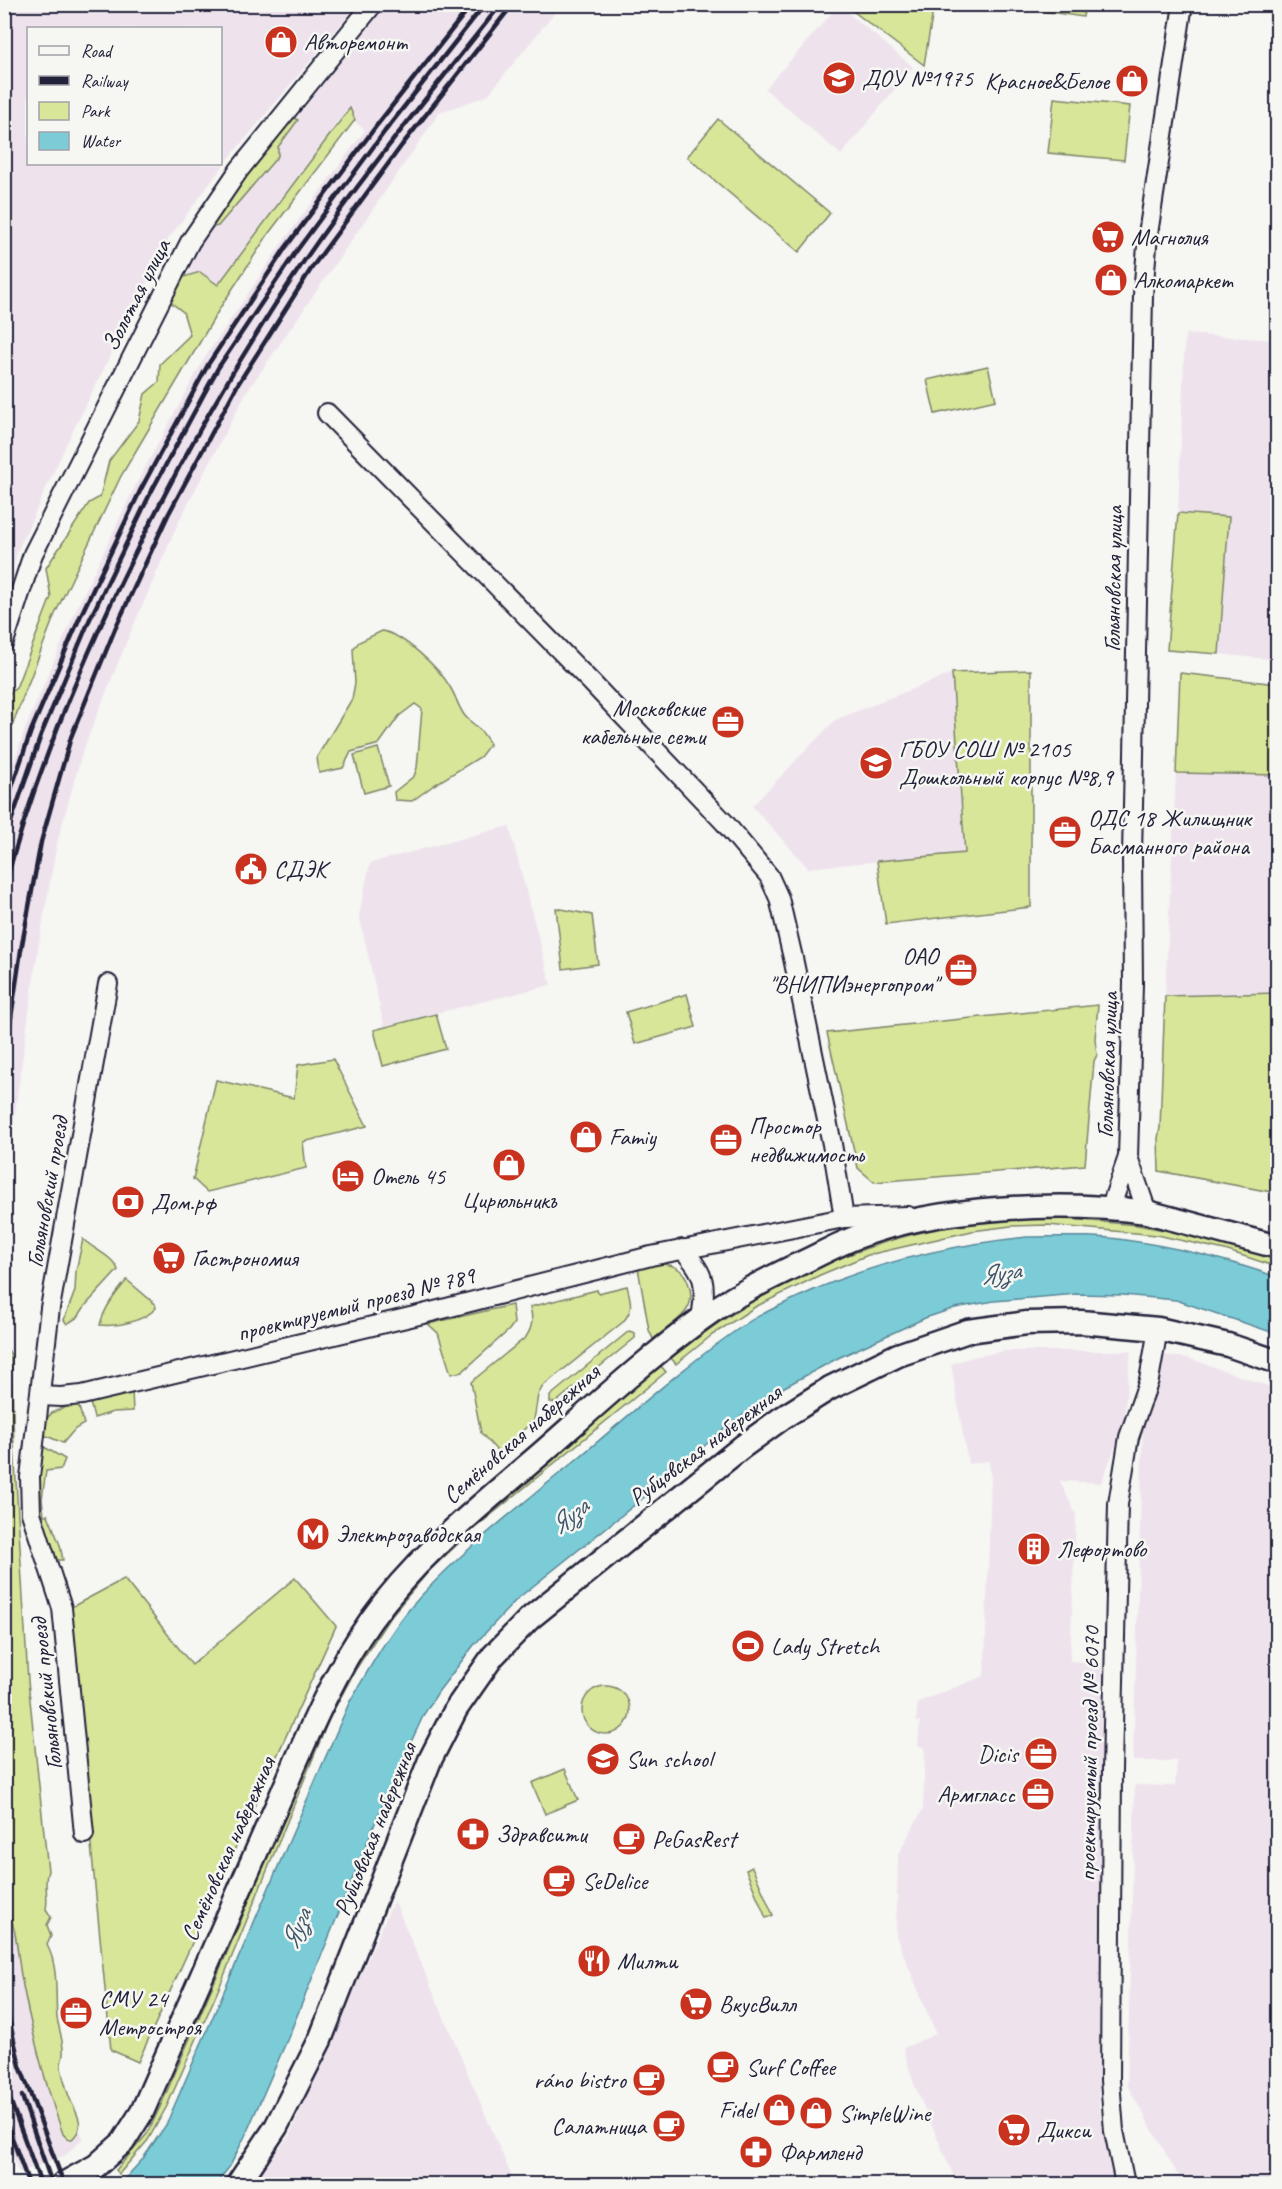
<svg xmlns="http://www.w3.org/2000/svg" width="1282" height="2189" viewBox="0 0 1282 2189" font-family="Caveat,sans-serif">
<rect width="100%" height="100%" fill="#f6f6f2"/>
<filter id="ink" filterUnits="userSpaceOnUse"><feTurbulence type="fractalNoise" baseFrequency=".0167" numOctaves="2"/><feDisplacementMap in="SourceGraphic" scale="12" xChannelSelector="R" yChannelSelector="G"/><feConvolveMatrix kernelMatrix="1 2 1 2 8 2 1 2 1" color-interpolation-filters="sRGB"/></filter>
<g filter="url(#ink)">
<g fill="#eee3ed" fill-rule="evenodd">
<path d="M5,4L357,5L226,162L169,238L66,445L18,550L10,578L4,577ZM28,28H220V164H28Z"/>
<path d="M384,5H561L487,96L440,112L246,393L179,521L129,636L83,750L57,843L37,955L11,1140L5,1205V790L25,729L74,614L135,486L204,359L282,243L365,130L354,121L269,233L220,308L186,281L198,245Z"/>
<path d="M839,5L913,67L841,155L765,89Z"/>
<path d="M1185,334L1277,340V660L1219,654L1229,517L1178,513Z"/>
<path d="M952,673L965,853L808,868L752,806L835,720Z"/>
<path d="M1176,773L1277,775V993L1165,996Z"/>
<path d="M509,826L551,985L384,1026L359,915L370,863Z"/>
<path d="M1005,1351H1131L1123,1427L1101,1483L1060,1481L1076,1515L1070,1661L1102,1663L1099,2107L1112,2178L1108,2184H952L955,2179L914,2084L903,2048L936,2034L896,1936L898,1855L923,1809L925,1747L918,1746L920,1722L916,1721L918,1702L984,1676L985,1659L991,1479L989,1461L968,1464L951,1364L973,1357Z"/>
<path d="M1160,1355L1188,1358L1277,1389V2184H1183L1127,2085L1135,1785L1175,1786L1177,1761H1133L1143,1426Z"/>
<path d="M4,1857L50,2046L83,2138L66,2155L19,2173L4,2129Z"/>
<path d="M394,1900L515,2184H251L289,2136Z"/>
</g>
<g fill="#d7e699" stroke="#7c846a" stroke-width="1.5">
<path d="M845,5H934L924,65Z"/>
<path d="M1001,5H1085L1083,17Z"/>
<path d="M1054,98L1130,106L1124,160L1048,153Z"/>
<path d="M350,108L355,120L269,233L220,308L121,476L55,614L5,744V697L16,688L51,597L46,568L89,503L100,497L109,461L139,421L145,394L159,382L160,364L190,335L183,312L168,300L177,279L200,272L218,285Z"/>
<path d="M292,117L298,120L278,147V156L218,226L203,229Z"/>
<path d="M718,119L830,213L799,252L687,157Z"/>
<path d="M988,366L996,400L935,414L927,380Z"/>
<path d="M1178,513L1229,517L1219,654L1167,650Z"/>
<path d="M382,631C403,634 440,669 450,687C456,696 458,707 465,716C469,721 474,724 479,729C483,733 487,739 490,744L480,757L434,785L412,801L395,800L394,792L414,776L417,768L422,709L415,704L399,716L379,744L351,752L343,768L319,773L317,757L352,699L355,683L353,649L359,642Z"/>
<path d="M1031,670V907L886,924L877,861L965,853L952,673Z"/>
<path d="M1180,673L1277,684V775L1176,773Z"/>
<path d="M378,748L389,786L364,793L354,755Z"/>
<path d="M556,908L592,915L598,964L563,969Z"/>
<path d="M1277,993V1193L1159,1171L1158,1138L1160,1128L1165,996Z"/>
<path d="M687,994L696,1027L635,1044L626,1012Z"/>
<path d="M1098,1005L1095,1039L1097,1055L1094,1061L1085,1165L874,1182L858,1168L827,1033Z"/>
<path d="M436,1014L446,1049L383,1066L374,1030Z"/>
<path d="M333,1059L367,1126L303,1142L306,1168L207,1192L193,1179L216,1080L294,1098L298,1065Z"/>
<path d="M1058,1218L1137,1225L1223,1241L1277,1259V1267L1225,1250L1157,1235L1048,1225L1011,1226L972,1231L868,1255L820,1275L755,1307L712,1335L676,1364L671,1358C765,1282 878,1231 999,1219C1018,1217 1039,1218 1058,1218Z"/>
<path d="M83,1239C94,1250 113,1256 118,1270L85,1306L78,1317L67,1324L64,1320L75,1291L76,1271Z"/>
<path d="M654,1264C660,1264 666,1263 673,1266C689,1272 696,1297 686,1311C678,1322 663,1331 653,1339L649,1330L638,1268Z"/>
<path d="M127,1280L155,1304L156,1308C144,1321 118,1327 100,1325C104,1308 116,1293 127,1280Z"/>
<path d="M627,1286C631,1302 634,1309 623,1322L543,1386L538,1395L534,1420L499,1453L481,1433L471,1382L526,1337C533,1326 533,1319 530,1307L597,1290L598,1293Z"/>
<path d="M512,1305L514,1323L509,1330L462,1372L451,1374L438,1333L428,1324Z"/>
<path d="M629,1331L635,1333V1338L555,1403L550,1402V1396Z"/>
<path d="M4,1343L11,1355L14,1447L28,1681L48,1871C43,1884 49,1896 46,1909L51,1917L47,1925L51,1936L47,1945C59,1967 55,1994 57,2018C59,2029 64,2043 63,2054C63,2059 60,2063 61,2068C63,2076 67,2092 70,2099C77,2115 87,2126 71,2140L68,2139L63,2134C45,2084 32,2033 22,1981C17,1956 18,1928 5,1905Z"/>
<path d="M661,1366L666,1372L475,1528L429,1571L390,1617L356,1669L329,1719L219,1988L167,2106L148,2140L119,2174L116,2170L147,2134L161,2105L239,1925L323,1719L385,1612L468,1524Z"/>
<path d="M132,1391L133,1411L113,1412L94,1418L90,1402Z"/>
<path d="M78,1404L84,1424L75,1429L63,1443L42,1434C45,1410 58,1409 78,1404Z"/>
<path d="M44,1447L65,1459L61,1469L46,1471L42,1499L44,1515H48L60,1545L63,1560H54L41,1522L38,1477L40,1450Z"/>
<path d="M295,1578L336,1626L138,2062L111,2050L68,1609L124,1579L192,1665Z"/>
<circle cx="606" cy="1710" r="24"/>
<path d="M565,1769L578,1800L545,1814L532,1783Z"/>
<path d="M752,1867L773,1915L766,1918L746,1870Z"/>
</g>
<path fill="#7cccd7" stroke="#588899" stroke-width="1.5" d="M1027,1237C1059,1237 1093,1235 1125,1240C1177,1247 1228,1260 1277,1277V1334L1176,1300L1123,1295L1077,1294L994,1301L955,1308L925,1318L838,1358L777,1391L725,1428L657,1487L517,1599L474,1645L438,1692L424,1714L386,1796L288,2038L245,2136L230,2166L216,2184H120L142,2160L166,2125L349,1703C371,1666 391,1628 420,1597C467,1546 523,1504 577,1459C632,1413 687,1363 747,1323C762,1313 779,1306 796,1298C868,1264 948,1245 1027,1237Z"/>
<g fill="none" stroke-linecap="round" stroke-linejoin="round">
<defs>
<g id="minor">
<path d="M327,413L591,682L724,822L769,876L779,898L793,958L832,1144L844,1218"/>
<path d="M4,642L33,554L190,242L239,170L373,4"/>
<path d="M1128,1157L1147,1212"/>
<path d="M1110,1209L1128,1157L1133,984L1132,857L1143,295L1148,234L1183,4"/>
<path d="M682,1249C707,1275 706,1285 701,1319"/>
<path d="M41,1396L61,1397L82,1395L423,1314L651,1256L844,1218L908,1216"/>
<path d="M84,1834L62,1608L31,1513L30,1477L50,1308L108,984"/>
<path d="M1125,2184L1114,2131L1110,2080L1112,1770L1118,1504L1129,1437L1149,1380L1158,1329"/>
</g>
<g id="major">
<path d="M63,2184L96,2166L123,2142L142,2112C184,2015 227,1919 269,1823C300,1754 327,1682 371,1620C418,1554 483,1504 544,1451C595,1406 646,1359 701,1319C731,1297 764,1281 797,1265C817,1256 836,1245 857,1237C937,1206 1062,1201 1147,1212L1278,1247"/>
<path d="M238,2184L276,2127L320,2040L430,1760L456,1709L472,1686L493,1656L529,1619L742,1447L782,1418L830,1388L898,1355L968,1331L1027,1323L1081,1322L1158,1329L1228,1345L1278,1362"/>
</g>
</defs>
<use href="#minor" stroke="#22223b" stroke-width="22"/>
<use href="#major" stroke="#22223b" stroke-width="27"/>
<use href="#minor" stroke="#f6f6f2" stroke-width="18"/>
<use href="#major" stroke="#f6f6f2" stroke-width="22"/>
<g stroke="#22223b" stroke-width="4.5">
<path d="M4,810L31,731L80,617L141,489L209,363L286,247L377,125L472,4"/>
<path d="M4,842L41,735L89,621L150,494L218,368L295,253L385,131L485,4"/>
<path d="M4,889C33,781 75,678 123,578C176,467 235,362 304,261C365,172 434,89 501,4"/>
<path d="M4,1065L21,950L41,842L71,737L115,629L168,515L238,384L313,266L402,145L513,4"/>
<path d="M4,1998L20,2066L64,2184"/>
<path d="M4,2083L41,2184"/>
<path d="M22,2096L52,2184"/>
<path d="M4,2116L29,2184"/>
</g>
</g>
</g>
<defs>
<symbol id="shop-disc" viewBox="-11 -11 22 22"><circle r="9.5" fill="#c8321e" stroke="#f6f6f2"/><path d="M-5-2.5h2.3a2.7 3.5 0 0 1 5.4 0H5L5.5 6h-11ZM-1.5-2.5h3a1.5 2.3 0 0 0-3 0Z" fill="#fff"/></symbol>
<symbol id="school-disc" viewBox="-11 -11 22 22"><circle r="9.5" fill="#c8321e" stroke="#f6f6f2"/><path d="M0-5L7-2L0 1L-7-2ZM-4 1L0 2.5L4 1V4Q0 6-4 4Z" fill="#fff"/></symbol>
<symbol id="supermarket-disc" viewBox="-11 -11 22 22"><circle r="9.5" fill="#c8321e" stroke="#f6f6f2"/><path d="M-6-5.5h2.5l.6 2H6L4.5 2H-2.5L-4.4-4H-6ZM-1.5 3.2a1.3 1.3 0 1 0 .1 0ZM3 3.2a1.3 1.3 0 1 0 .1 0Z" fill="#fff"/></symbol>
<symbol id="office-disc" viewBox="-11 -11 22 22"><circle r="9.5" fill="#c8321e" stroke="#f6f6f2"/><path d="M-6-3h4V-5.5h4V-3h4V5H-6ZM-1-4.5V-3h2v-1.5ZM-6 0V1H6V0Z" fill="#fff"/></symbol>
<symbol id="civic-disc" viewBox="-11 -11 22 22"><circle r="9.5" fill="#c8321e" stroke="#f6f6f2"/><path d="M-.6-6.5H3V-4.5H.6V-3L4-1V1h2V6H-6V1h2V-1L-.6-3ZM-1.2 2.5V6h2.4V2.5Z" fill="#fff"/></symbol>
<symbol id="hotel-disc" viewBox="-11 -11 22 22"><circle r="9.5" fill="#c8321e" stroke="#f6f6f2"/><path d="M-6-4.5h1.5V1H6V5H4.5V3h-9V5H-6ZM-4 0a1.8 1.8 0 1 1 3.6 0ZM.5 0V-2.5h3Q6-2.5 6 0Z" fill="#fff"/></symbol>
<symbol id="bank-disc" viewBox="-11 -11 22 22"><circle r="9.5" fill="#c8321e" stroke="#f6f6f2"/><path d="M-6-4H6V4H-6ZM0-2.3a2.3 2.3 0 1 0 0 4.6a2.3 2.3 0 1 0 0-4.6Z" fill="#fff"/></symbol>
<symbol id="metro-disc" viewBox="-11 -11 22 22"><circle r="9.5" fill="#c8321e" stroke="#f6f6f2"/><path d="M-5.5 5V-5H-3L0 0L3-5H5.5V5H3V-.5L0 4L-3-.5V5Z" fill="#fff"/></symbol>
<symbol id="building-disc" viewBox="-11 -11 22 22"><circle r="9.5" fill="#c8321e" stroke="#f6f6f2"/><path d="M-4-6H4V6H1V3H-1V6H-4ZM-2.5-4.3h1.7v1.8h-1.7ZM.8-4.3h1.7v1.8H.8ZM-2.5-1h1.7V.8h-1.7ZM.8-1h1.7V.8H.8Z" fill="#fff"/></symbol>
<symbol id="stadium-disc" viewBox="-11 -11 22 22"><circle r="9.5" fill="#c8321e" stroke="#f6f6f2"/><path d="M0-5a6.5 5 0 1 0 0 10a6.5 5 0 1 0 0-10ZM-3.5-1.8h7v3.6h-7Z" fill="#fff"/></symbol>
<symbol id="pharmacy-disc" viewBox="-11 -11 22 22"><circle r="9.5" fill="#c8321e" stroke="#f6f6f2"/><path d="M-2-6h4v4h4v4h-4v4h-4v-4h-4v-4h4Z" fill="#fff"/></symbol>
<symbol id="cafe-disc" viewBox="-11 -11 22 22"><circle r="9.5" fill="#c8321e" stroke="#f6f6f2"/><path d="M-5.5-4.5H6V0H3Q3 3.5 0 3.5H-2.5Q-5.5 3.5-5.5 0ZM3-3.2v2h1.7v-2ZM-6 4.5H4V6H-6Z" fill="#fff"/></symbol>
<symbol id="restaurant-disc" viewBox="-11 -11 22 22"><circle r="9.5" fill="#c8321e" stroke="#f6f6f2"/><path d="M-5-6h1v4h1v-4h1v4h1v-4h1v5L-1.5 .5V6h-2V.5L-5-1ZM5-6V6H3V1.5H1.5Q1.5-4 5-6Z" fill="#fff"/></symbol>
</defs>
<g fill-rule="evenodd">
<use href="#shop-disc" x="262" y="23" width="38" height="38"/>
<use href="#school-disc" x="820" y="59" width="38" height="38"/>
<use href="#shop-disc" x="1113" y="62" width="38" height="38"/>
<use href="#supermarket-disc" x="1089" y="218" width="38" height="38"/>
<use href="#shop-disc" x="1092" y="261" width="38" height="38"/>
<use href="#office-disc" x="709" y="703" width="38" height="38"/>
<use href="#school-disc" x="857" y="744" width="38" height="38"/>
<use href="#office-disc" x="1046" y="813" width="38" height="38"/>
<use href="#civic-disc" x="232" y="850" width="38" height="38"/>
<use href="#office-disc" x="942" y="951" width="38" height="38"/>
<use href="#shop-disc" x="567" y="1118" width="38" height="38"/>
<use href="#office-disc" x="707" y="1121" width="38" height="38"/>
<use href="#shop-disc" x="490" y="1146" width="38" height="38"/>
<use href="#hotel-disc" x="329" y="1157" width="38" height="38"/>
<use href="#bank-disc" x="109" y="1183" width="38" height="38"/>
<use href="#supermarket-disc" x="150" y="1239" width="38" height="38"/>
<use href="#metro-disc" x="294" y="1515" width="38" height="38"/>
<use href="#building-disc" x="1015" y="1530" width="38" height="38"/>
<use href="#stadium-disc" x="729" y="1627" width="38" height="38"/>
<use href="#office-disc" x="1022" y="1735" width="38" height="38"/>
<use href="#school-disc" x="584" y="1740" width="38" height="38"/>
<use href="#office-disc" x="1019" y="1775" width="38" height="38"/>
<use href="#pharmacy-disc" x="454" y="1815" width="38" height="38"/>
<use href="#cafe-disc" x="610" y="1820" width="38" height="38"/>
<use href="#cafe-disc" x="540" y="1862" width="38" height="38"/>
<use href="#restaurant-disc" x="575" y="1942" width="38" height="38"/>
<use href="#supermarket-disc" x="677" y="1985" width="38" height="38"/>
<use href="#office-disc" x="57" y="1994" width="38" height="38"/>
<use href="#cafe-disc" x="704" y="2048" width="38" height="38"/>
<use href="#cafe-disc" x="630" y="2061" width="38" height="38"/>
<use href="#shop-disc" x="760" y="2091" width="38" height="38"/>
<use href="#shop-disc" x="797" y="2094" width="38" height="38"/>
<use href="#cafe-disc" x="650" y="2107" width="38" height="38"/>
<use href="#supermarket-disc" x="995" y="2111" width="38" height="38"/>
<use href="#pharmacy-disc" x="737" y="2133" width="38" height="38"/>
</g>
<g text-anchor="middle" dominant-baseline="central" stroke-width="5" stroke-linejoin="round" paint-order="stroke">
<g font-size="24" fill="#22223b" stroke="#f6f6f2" text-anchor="start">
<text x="304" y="42">Авторемонт</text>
<text x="862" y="78">ДОУ №1975</text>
<text x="1109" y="81" text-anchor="end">Красное&amp;Белое</text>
<text x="1131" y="237">Магнолия</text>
<text x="1134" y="280">Алкомаркет</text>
<text x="705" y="708" text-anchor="end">Московские<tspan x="705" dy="28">кабельные сети</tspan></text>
<text x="899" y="749">ГБОУ СОШ № 2105<tspan x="899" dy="28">Дошкольный корпус №8,9</tspan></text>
<text x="1088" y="818">ОДС 18 Жилищник<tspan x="1088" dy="28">Басманного района</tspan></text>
<text x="274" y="869">СДЭК</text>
<text x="938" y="956" text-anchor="end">ОАО<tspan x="938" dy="28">"ВНИПИэнергопром"</tspan></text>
<text x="749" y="1126">Простор<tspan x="749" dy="28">недвижимость</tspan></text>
<text x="609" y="1137">Famiy</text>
<text x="371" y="1176">Отель 45</text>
<text x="509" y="1200" text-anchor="middle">Цирюльникъ</text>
<text x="151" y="1202">Дом.рф</text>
<text x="192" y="1258">Гастрономия</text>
<text x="336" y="1534">Электрозаводская</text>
<text x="1057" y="1549">Лефортово</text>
<text x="771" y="1646">Lady Stretch</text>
<text x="1018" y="1754" text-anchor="end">Dicis</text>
<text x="626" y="1759">Sun school</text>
<text x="1015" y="1794" text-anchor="end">Армгласс</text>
<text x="496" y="1834">Здравсити</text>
<text x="652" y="1839">PeGasRest</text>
<text x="582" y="1881">SeDelice</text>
<text x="617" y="1961">Милти</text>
<text x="99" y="1999">СМУ 24<tspan x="99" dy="28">Метростроя</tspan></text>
<text x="719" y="2004">ВкусВилл</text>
<text x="746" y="2067">Surf Coffee</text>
<text x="626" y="2080" text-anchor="end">ráno bistro</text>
<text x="756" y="2110" text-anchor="end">Fidel</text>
<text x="839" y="2113">SimpleWine</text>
<text x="646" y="2126" text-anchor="end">Салатница</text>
<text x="1037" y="2130">Дикси</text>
<text x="779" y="2152">Фармленд</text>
</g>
<g font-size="24" fill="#22223b" stroke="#f6f6f2">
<text transform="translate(136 295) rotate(-63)">Золотая улица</text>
<text transform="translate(1113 579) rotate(-89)">Гольяновская улица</text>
<text transform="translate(1107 1065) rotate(-88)">Гольяновская улица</text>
<text transform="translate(47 1192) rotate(-80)">Гольяновский проезд</text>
<text transform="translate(356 1304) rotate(-14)">проектируемый проезд № 789</text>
<text transform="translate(521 1434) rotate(-41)">Семёновская набережная</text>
<text transform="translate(705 1445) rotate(-37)">Рубцовская набережная</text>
<text transform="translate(46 1694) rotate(-96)">Гольяновский проезд</text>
<text transform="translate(1089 1754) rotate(-89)">проектируемый проезд № 6070</text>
<text transform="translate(375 1829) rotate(-68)">Рубцовская набережная</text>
<text transform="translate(228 1849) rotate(-66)">Семёновская набережная</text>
</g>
<g font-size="26" font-style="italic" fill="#3d556a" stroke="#f6f6f2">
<text transform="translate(1000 1273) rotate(-9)">Яуза</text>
<text transform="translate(569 1516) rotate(-39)">Яуза</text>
<text transform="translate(296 1929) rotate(-68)">Яуза</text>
</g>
</g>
<rect width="1282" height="2189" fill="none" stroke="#f6f6f2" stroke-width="24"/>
<rect x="12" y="12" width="1258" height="2165" fill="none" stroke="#22223b" stroke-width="2" filter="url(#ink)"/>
<rect x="27" y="27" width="195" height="138" fill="#f6f6f2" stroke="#a1a1a9" stroke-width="1.5"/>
<rect x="39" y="46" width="30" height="9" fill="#f6f6f2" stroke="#a1a1a9" stroke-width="1.5"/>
<text x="81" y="57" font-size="18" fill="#22223b">Road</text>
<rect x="39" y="76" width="30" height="9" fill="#22223b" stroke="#a1a1a9" stroke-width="1.5"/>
<text x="81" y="87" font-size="18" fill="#22223b">Railway</text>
<rect x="39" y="102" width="30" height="18" fill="#d7e699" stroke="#a1a1a9" stroke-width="1.5"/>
<text x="81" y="117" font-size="18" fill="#22223b">Park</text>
<rect x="39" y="132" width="30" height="18" fill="#7cccd7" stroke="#a1a1a9" stroke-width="1.5"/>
<text x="81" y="147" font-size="18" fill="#22223b">Water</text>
</svg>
